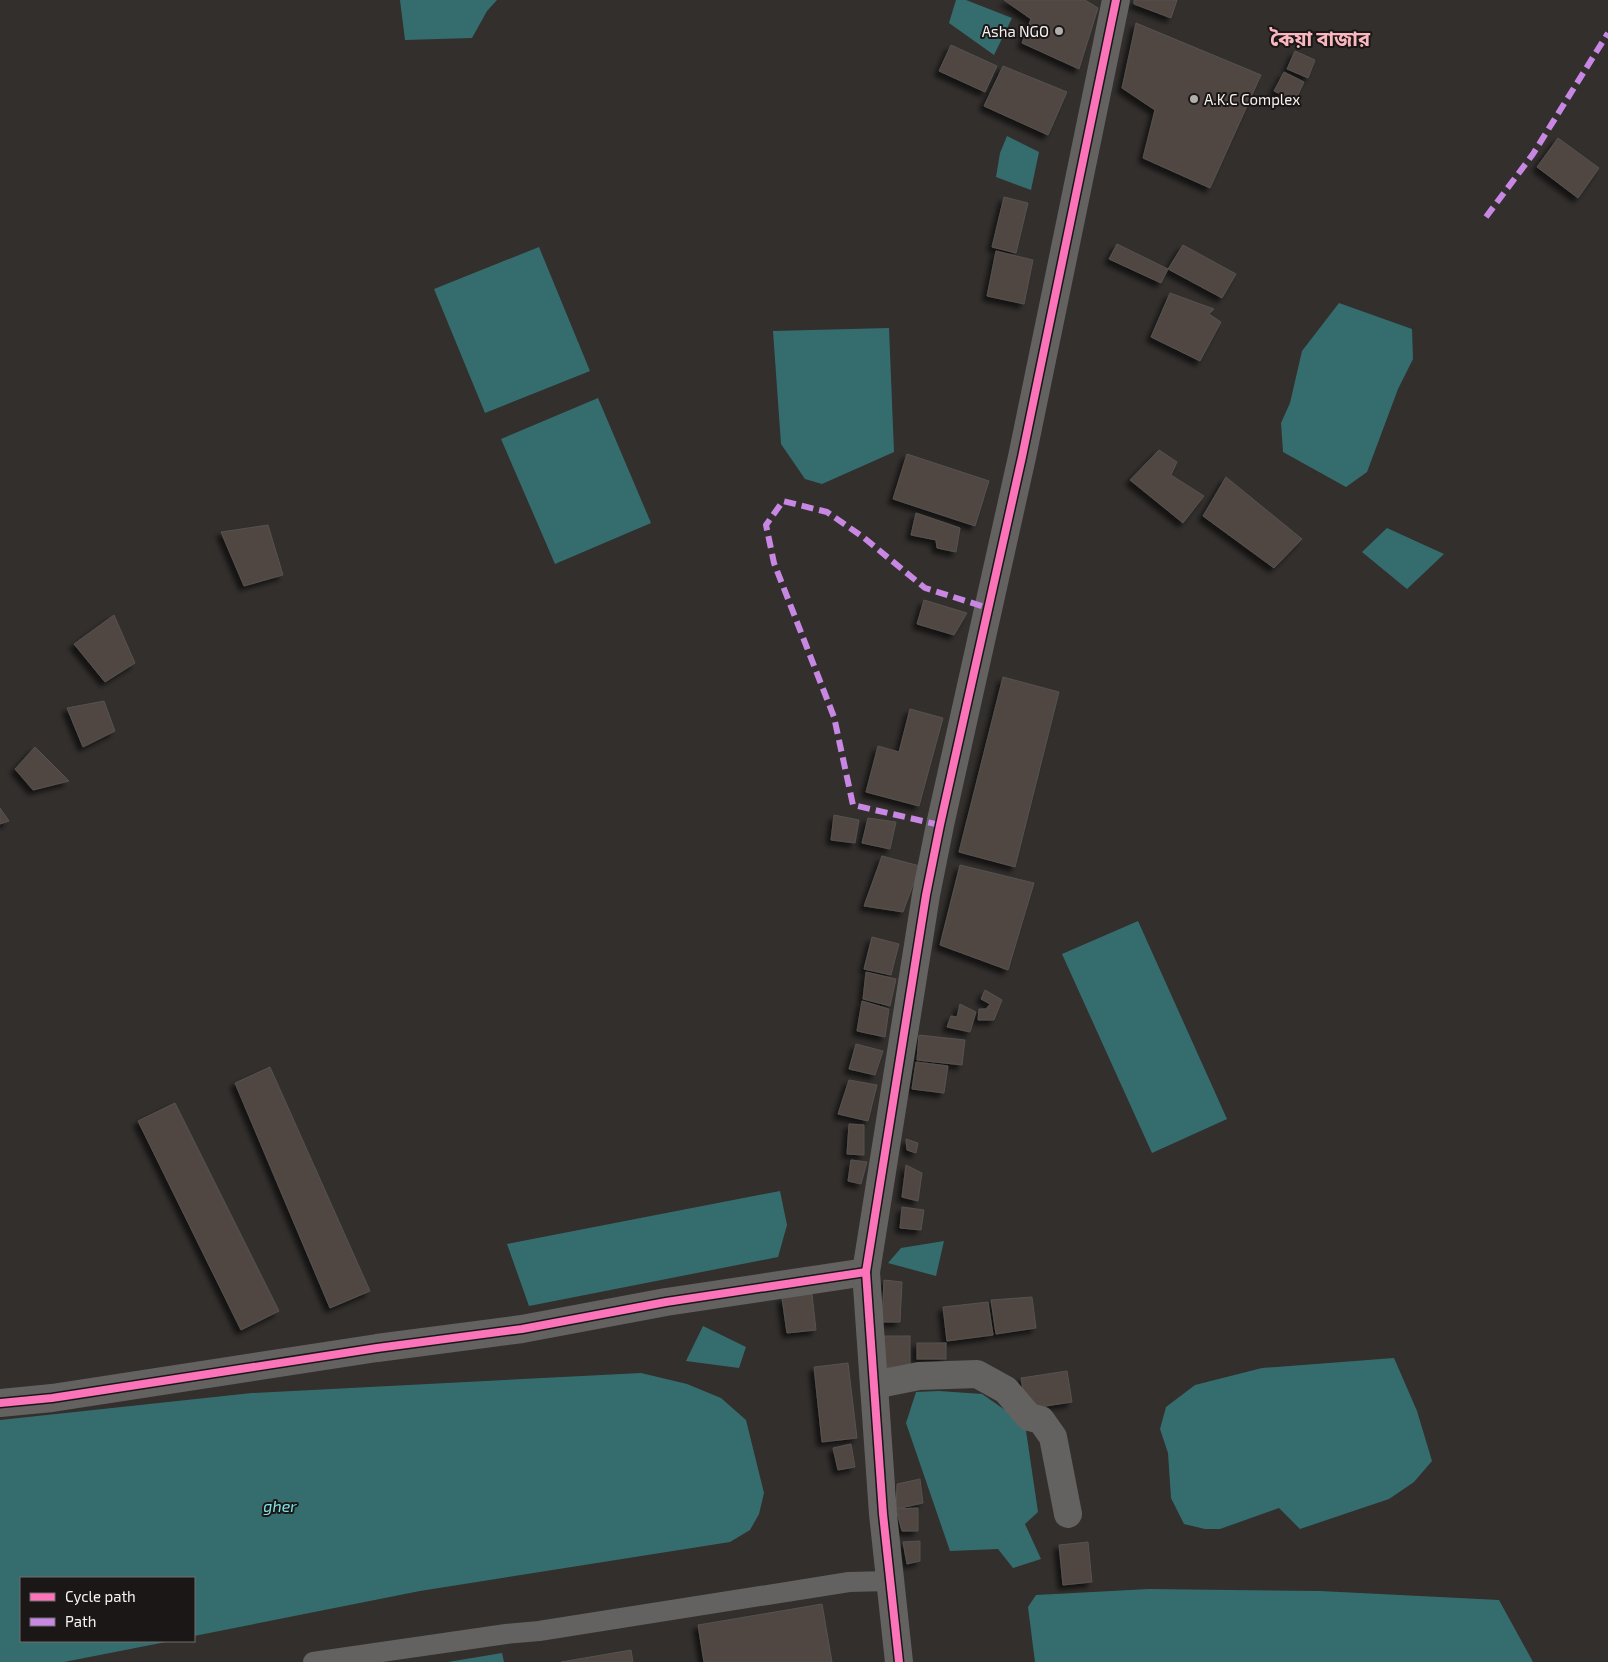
<svg xmlns="http://www.w3.org/2000/svg" width="1608" height="1662" viewBox="0 0 1608 1662" font-family="'Exo 2','Noto Sans Bengali',sans-serif">
<defs>
<filter id="shadow"><feDropShadow dx="-4.5" dy="4.5" stdDeviation="2.5" flood-color="#0009"/></filter>
</defs>
<rect width="100%" height="100%" fill="#322f2d"/>
<g fill="#356d6f">
<path d="M400,0H497L487,11L472,38L405,40Z"/>
<path d="M956,0H966L1012,18L994,55L949,23Z"/>
<path d="M1007,136L1039,152L1031,190L996,177L1000,153Z"/>
<path d="M539,247L590,371L485,413L434,289Z"/>
<path d="M1339,303L1412,329L1413,359L1398,389L1367,472L1346,487L1283,452L1281,423L1290,403L1302,351Z"/>
<path d="M889,328L894,452L822,484L805,479L781,444L773,331Z"/>
<path d="M598,398L651,523L555,564L501,439Z"/>
<path d="M1387,528L1444,554L1407,589L1362,552Z"/>
<path d="M1138,921L1227,1119L1152,1153L1062,954Z"/>
<path d="M780,1191L787,1225L778,1257L529,1306L507,1244Z"/>
<path d="M944,1241L936,1276L888,1263L901,1248Z"/>
<path d="M703,1326L746,1347L739,1368L686,1361Z"/>
<path d="M1394,1358L1417,1411L1432,1461L1414,1482L1389,1499L1300,1529L1279,1508L1220,1529H1205L1184,1524L1171,1498L1168,1453L1160,1429L1166,1407L1195,1385L1262,1368Z"/>
<path d="M641,1373L687,1384L721,1398L746,1420L764,1493L759,1514L750,1530L730,1542L420,1591L194,1636V1578H21V1641H171L64,1662H0V1420L252,1393Z"/>
<path d="M939,1391L982,1394L1025,1424L1038,1512L1025,1524L1041,1559L1013,1568L998,1549L950,1551L906,1423L916,1392Z"/>
<path d="M1149,1589L1320,1591L1499,1600L1533,1662H1035L1028,1607L1036,1595Z"/>
<path d="M502,1653L504,1662H448Z"/>
</g>
<g fill="#514743" stroke="#555250" filter="url(#shadow)">
<path d="M1004,0H1085L1098,8L1079,69L1022,43L1031,19Z"/>
<path d="M1134,0H1177L1171,18L1134,4Z"/>
<path d="M1136,23L1261,75L1210,188L1143,158L1155,110L1122,88Z"/>
<path d="M951,45L997,66L985,92L939,71Z"/>
<path d="M1295,51L1315,60L1308,78L1287,69Z"/>
<path d="M1003,66L1067,92L1048,135L984,106Z"/>
<path d="M1284,72L1304,82L1295,101L1274,91Z"/>
<path d="M1558,138L1599,168L1578,198L1537,167Z"/>
<path d="M1004,197L1028,203L1016,253L992,247Z"/>
<path d="M1117,244L1168,269L1161,283L1109,259Z"/>
<path d="M1183,245L1236,274L1222,298L1168,269Z"/>
<path d="M996,251L1033,260L1024,304L987,296Z"/>
<path d="M1170,293L1214,309L1209,314L1221,322L1200,361L1151,337Z"/>
<path d="M1159,450L1177,462L1171,475L1204,496L1183,523L1130,480Z"/>
<path d="M907,454L989,481L975,526L893,499Z"/>
<path d="M1226,477L1302,539L1274,568L1203,516Z"/>
<path d="M916,513L960,528L956,552L937,548L936,540L911,535Z"/>
<path d="M268,525L283,575L244,586L221,532Z"/>
<path d="M924,600L967,613L954,635L917,624Z"/>
<path d="M114,615L135,663L105,682L74,644Z"/>
<path d="M1003,677L1059,692L1015,867L959,852Z"/>
<path d="M104,701L115,731L83,747L67,708Z"/>
<path d="M910,709L943,718L919,806L866,792L878,746L899,752Z"/>
<path d="M35,747L69,781L33,790L15,769Z"/>
<path d="M0,808L9,821L0,824Z"/>
<path d="M834,815L859,820L855,843L831,840Z"/>
<path d="M868,818L896,822L890,849L862,843Z"/>
<path d="M882,856L920,866L903,912L864,906Z"/>
<path d="M960,865L1034,883L1008,970L940,945Z"/>
<path d="M872,937L899,944L891,975L864,969Z"/>
<path d="M866,972L896,979L890,1006L863,999Z"/>
<path d="M985,990L1002,1000L994,1020H978L979,1009H986L990,1004L981,999Z"/>
<path d="M862,1001L889,1009L885,1037L857,1031Z"/>
<path d="M960,1004L976,1012L970,1032L947,1027L951,1016L957,1017Z"/>
<path d="M919,1035L965,1040L962,1065L917,1060Z"/>
<path d="M856,1044L883,1051L875,1075L849,1069Z"/>
<path d="M916,1062L948,1066L944,1093L912,1089Z"/>
<path d="M270,1067L370,1291L330,1308L235,1083Z"/>
<path d="M849,1080L877,1085L868,1121L838,1114Z"/>
<path d="M175,1103L279,1311L241,1330L138,1121Z"/>
<path d="M849,1124L864,1125V1155L847,1154Z"/>
<path d="M906,1139L918,1143L916,1153L907,1150Z"/>
<path d="M851,1160L867,1162L861,1184L848,1181Z"/>
<path d="M906,1165L922,1173L918,1201L902,1197Z"/>
<path d="M902,1207L924,1210L921,1230L900,1228Z"/>
<path d="M884,1280L902,1282L900,1322H882Z"/>
<path d="M812,1294L816,1330L787,1333L782,1298Z"/>
<path d="M1032,1297L1036,1328L996,1334L991,1300Z"/>
<path d="M988,1302L993,1335L947,1341L943,1307Z"/>
<rect x="876" y="1336" width="34" height="32"/>
<rect x="917" y="1343" width="29" height="16"/>
<path d="M848,1363L857,1438L822,1442L814,1367Z"/>
<path d="M1067,1371L1072,1402L1026,1409L1021,1378Z"/>
<path d="M851,1444L855,1467L838,1470L833,1448Z"/>
<path d="M920,1479L923,1503L896,1509L897,1484Z"/>
<path d="M918,1508V1531H902L896,1509Z"/>
<path d="M920,1541V1561L907,1564L903,1542Z"/>
<path d="M1088,1542L1092,1582L1063,1585L1059,1545Z"/>
<path d="M822,1604L832,1662H704L698,1625Z"/>
<path d="M631,1650L633,1662H561Z"/>
</g>
<g fill="none" stroke-linecap="round" stroke-linejoin="round">
<path stroke="#646261" stroke-width="20" d="M313,1662L506,1634L539,1631L849,1582L890,1581"/>
<g stroke="#646261" stroke-width="28">
<path d="M874,1385L919,1376L977,1374L1006,1390L1029,1417L1041,1420L1053,1437L1068,1514"/>
<path d="M0,1403L52,1398L377,1348L522,1329L666,1302L866,1272"/>
<path d="M899,1662L883,1514L866,1272L926,895L940,825L1022,457L1116,0"/>
</g>
<g stroke="#c787e3" stroke-width="6" stroke-dasharray="12 6" stroke-linecap="butt">
<path d="M1486,217L1533,154L1608,33"/>
<path d="M940,825L853,805L834,717L774,563L766,525L783,501L827,512L863,537L925,588L988,608"/>
</g>
<defs>
<g id="cycleway">
<path d="M0,1403L52,1398L377,1348L522,1329L666,1302L866,1272"/>
<path d="M899,1662L883,1514L866,1272L926,895L940,825L1022,457L1116,0"/>
</g>
</defs>
<use href="#cycleway" stroke="#1a1716" stroke-width="11"/>
<use href="#cycleway" stroke="#fb73b8" stroke-width="8"/>
</g>
<g fill="#b1aeac" stroke="#1a1716" stroke-width="2">
<circle cx="1059" cy="31" r="5"/>
<circle cx="1194" cy="99" r="5"/>
</g>
<g text-anchor="middle" dominant-baseline="central" stroke-width="4" stroke-linejoin="round" paint-order="stroke">
<g font-size="15" fill="#f5f2f0" stroke="#1a1716" text-anchor="end">
<text x="1049" y="31">Asha NGO</text>
<text x="1204" y="99" text-anchor="start">A.K.C Complex</text>
</g>
<g font-size="16" font-style="italic" fill="#80e3e6" stroke="#1a1716">
<text x="280" y="1505">gher</text>
</g>
<g font-size="20" font-weight="bold" fill="#fbb7bf" stroke="#1a1716">
<text x="1320" y="38">কৈয়া বাজার</text>
</g>
</g>
<rect x="20" y="1577" width="175" height="65" fill="#1a1716" stroke="#726f6d"/>
<rect x="30" y="1593" width="25" height="8" fill="#fb73b8" stroke="#726f6d"/>
<text x="65" y="1602" font-size="15" fill="#f5f2f0">Cycle path</text>
<rect x="30" y="1618" width="25" height="8" fill="#c787e3" stroke="#726f6d"/>
<text x="65" y="1627" font-size="15" fill="#f5f2f0">Path</text>
</svg>
